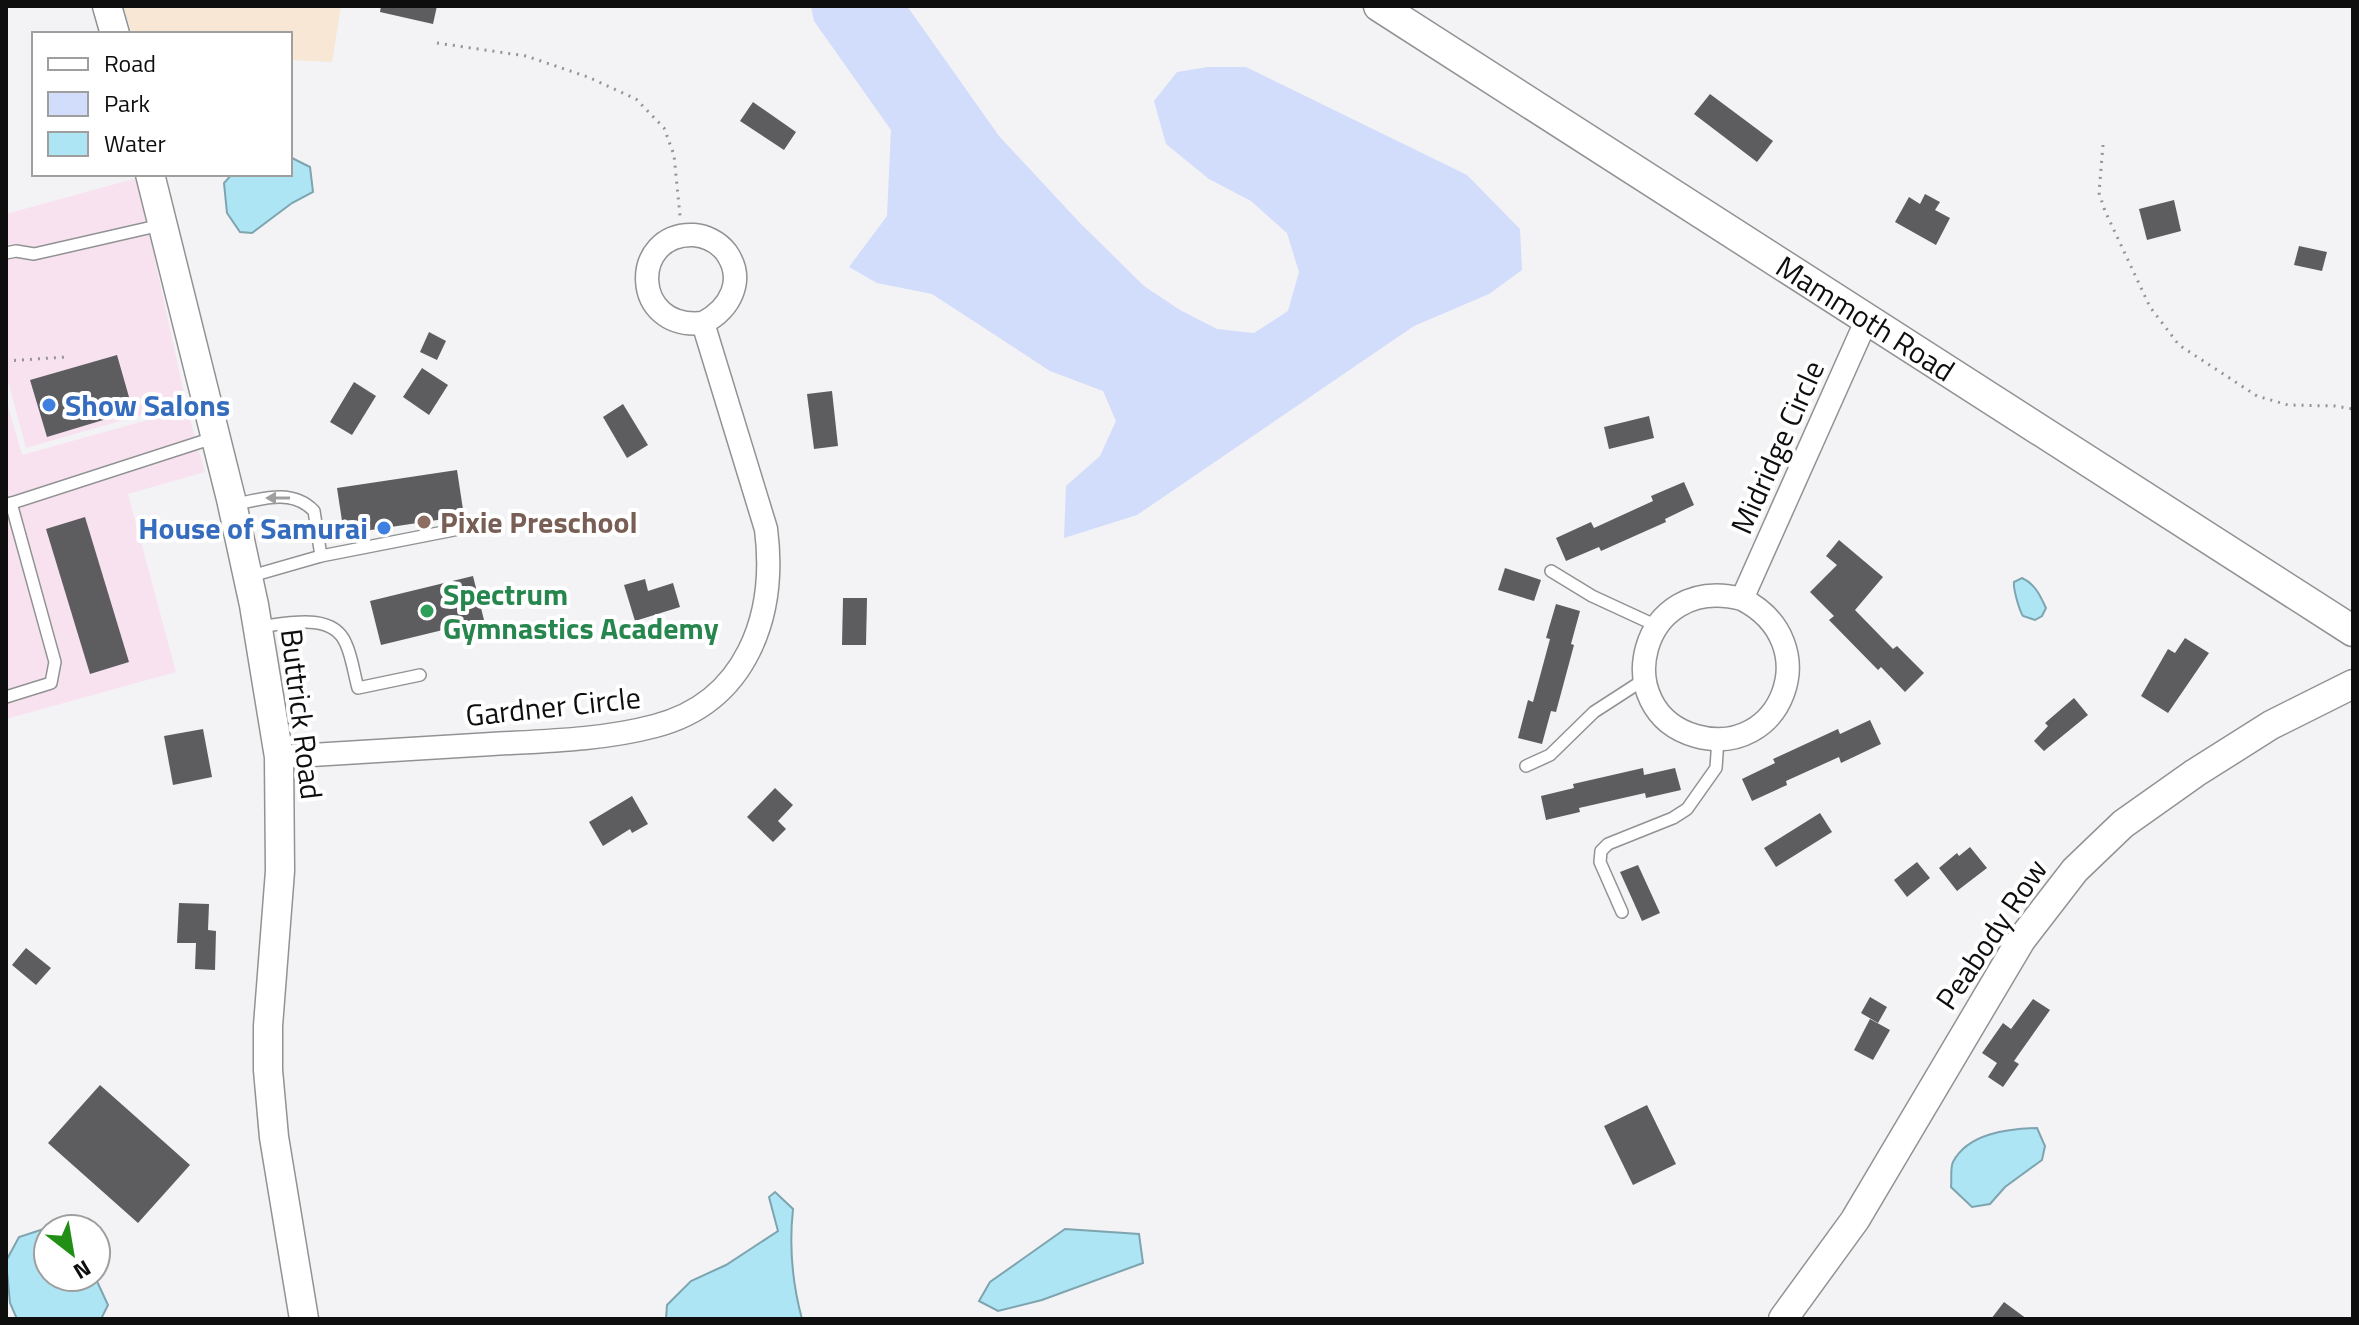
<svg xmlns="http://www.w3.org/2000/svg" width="2359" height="1325" viewBox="0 0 2359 1325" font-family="'Titillium Web',sans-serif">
<rect width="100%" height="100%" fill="#f3f3f5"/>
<g fill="#f8e2f0">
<path d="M137,178L186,402L26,448L6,374V214Z"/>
<path d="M6,398L22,455L187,409L205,472L128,494L176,672L6,719Z"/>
</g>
<path fill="#f7e7d4" d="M123,6H341L332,62L290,60V34H132Z"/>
<path fill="#d2dcfb" d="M811,6H907L999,136L1079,222L1144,286L1180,310L1217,329L1254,333L1288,311L1299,272L1287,233L1251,201L1209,179L1166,144L1154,101L1177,72L1208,67H1246L1467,175L1520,229L1522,270L1489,294L1414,326L1137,515L1064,538L1066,486L1100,456L1116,421L1103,391L1050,371L932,294L877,283L849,267L887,216L891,130L814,21Z"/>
<g fill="#aee5f4" stroke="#7ea4af" stroke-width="2">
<path d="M290,157L310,167L313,192L292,203L252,233L240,232L227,213L224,183L232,174H290Z"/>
<path d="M2022,578C2035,584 2040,595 2046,608L2042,616L2035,620L2023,616C2019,610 2013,588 2014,582Z"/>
<path d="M2037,1128L2045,1146L2042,1160L2005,1187L1990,1204L1972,1207L1951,1187C1952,1179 1950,1168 1953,1162C1968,1133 2008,1129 2037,1128Z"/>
<path d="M775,1192L793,1209C789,1246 792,1282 802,1319H666L667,1305L691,1281L726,1265L778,1231L769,1197Z"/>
<path d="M56,1225L60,1229H48V1277H95L108,1305L101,1319H17L10,1303L6,1261L19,1237Z"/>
<path d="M1065,1229L1139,1234L1143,1263L1042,1300L998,1311L979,1301L990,1282Z"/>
</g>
<g fill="#5d5d5f">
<path d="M381,6H437L433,24L380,12Z"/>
<path d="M1710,94L1773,141L1757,162L1694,114Z"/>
<path d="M753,102L796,132L784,150L740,121Z"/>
<path d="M1925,194L1940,202L1935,210L1950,218L1936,245L1895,222L1909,197L1920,204Z"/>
<path d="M2174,200L2181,231L2147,240L2139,209Z"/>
<path d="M2299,246L2327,252L2322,271L2294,265Z"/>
<path d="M429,332L446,341L437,360L420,352Z"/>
<path d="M117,355L133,411L47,437L30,380Z"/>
<path d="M422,368L448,385L429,415L403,397Z"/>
<path d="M354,382L376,396L352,435L330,422Z"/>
<path d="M832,391L838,446L814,449L807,394Z"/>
<path d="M623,404L648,445L627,458L603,417Z"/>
<path d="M1649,416L1654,438L1609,449L1604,427Z"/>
<path d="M457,470L464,516L344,534L337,488Z"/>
<path d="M1684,482L1694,505L1665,519L1666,522L1601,551L1599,547L1566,561L1556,538L1591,522L1594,528L1653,501L1651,496Z"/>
<path d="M85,517L129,662L90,674L46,529Z"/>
<path d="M1839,540L1883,577L1855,610L1893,649L1897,646L1924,673L1905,692L1881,667L1878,670L1829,620L1834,616L1810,592L1837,565L1826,556Z"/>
<path d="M1505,568L1541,580L1534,601L1498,590Z"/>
<path d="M473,576L484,620L381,645L370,601Z"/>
<path d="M645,579L648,591L673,583L680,607L635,621L624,585Z"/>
<path d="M843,598H867L866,645H842Z"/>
<path d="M1556,604L1580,611L1571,644L1574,645L1556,712L1551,711L1542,744L1518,738L1528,700L1533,702L1550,639L1546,638Z"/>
<path d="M2185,638L2209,653L2168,713L2141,696L2168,649L2175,653Z"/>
<path d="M2074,698L2088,715L2044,751L2034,741L2048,726L2045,723Z"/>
<path d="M1870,720L1881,744L1841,763L1839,757L1786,781L1787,785L1752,801L1742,779L1775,763L1773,759L1838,729L1840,734Z"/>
<path d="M203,729L212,777L173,785L164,736Z"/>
<path d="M1643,768L1644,775L1675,768L1681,790L1646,798L1645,793L1579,808L1580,812L1546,820L1541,796L1574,788L1573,784Z"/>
<path d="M775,788L793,805L778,821L786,829L773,842L747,817Z"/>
<path d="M632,796L648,824L632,833L630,829L603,846L589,822Z"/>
<path d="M1820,813L1832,832L1776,867L1764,848Z"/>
<path d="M1970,847L1987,868L1957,891L1939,868L1957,853L1959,856Z"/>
<path d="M1917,862L1930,878L1907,897L1894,880Z"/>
<path d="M1638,865L1660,913L1642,921L1620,872Z"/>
<path d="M179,903L209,904L208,930L216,931L215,970L195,969L196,943H177Z"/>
<path d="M26,948L51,968L36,985L12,965Z"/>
<path d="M1870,997L1887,1007L1878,1023L1861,1013Z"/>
<path d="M2033,999L2050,1010L2014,1061L2019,1064L2003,1087L1988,1077L1997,1063L1982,1053L2003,1023L2011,1029Z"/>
<path d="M1870,1019L1890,1030L1873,1060L1854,1050Z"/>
<path d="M100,1085L190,1165L138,1223L48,1143Z"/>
<path d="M1647,1105L1676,1164L1633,1185L1604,1126Z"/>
<path d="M2004,1302L2027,1319H1991Z"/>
</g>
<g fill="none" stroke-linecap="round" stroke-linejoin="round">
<defs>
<g id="service">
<path d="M6,253L16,251L34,254L161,225"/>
<path d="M6,505L213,438"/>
<path d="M233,505C261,499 292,488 314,511L321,556L248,577"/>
<path d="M321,556L459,529"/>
<path d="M1551,571L1592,596L1657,626"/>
<path d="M258,627C285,624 333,611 346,644C352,657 354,674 358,688L420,675"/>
<path d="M6,697L51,683L55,662L11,503"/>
<path d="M1526,766L1550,755L1594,712L1645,679"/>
<path d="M1622,912L1600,862L1601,851L1608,844L1673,818L1687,809L1716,768L1718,739"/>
</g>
<g id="minor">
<path d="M1742,599C1828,643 1781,760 1696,736C1607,711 1639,572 1742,599L1867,319"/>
<path d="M279,757C350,752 421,748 492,744C546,741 602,740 655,726C747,702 777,615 766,529L703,323C730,309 746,280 726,252C718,242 706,236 694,235C630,232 630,331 703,323"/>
</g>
<g id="tertiary">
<path d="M107,6L115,34"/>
<path d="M150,174L231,499L254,605L279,757L280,871L268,1026V1070L274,1137L304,1319"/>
<path d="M1783,1319L1855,1220L2021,940L2075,870L2123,824L2195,773L2271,725L2353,684"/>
</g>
<g id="secondary">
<path id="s1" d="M1379,6L2353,631"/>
</g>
</defs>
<use href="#service" stroke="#919293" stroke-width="14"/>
<use href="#minor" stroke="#919293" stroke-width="25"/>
<use href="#tertiary" stroke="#919293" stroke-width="31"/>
<use href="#secondary" stroke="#919293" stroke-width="33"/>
<g stroke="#949495" stroke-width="3" stroke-dasharray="2 6" stroke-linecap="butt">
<path d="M437,43L526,56L588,77L636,99L664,128L674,155L680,216"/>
<path d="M2103,145L2099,193L2105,211L2150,307L2179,345L2257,396L2288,405L2335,406L2353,409"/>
<path d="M6,361L66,357"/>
</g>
<use href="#service" stroke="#fff" stroke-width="11"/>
<use href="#minor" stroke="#fff" stroke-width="22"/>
<use href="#tertiary" stroke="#fff" stroke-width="28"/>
<use href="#secondary" stroke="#fff" stroke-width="30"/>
</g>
<defs><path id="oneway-solid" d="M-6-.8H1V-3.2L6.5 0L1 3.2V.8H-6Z" transform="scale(2)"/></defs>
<use fill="#9f9f9f" href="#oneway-solid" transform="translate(278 498) rotate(-180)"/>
<g fill="#3f7fe0" stroke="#fff" stroke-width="3">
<circle cx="49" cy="405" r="8"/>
<circle cx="384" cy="528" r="8"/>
</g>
<circle fill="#8d6e63" stroke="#fff" stroke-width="3" cx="424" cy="522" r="8"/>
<circle fill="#2e9e5b" stroke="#fff" stroke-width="3" cx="427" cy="611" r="8"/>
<g text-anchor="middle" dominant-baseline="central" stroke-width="8" stroke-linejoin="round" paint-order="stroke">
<g font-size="30" fill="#0e0e0f" stroke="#fff">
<text stroke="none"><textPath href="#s1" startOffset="578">Mammoth Road</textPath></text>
<text transform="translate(1777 447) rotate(-66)">Midridge Circle</text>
<text transform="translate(553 706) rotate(-6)">Gardner Circle</text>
<text transform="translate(302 714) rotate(83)">Buttrick Road</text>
<text transform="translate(1991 934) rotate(-56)">Peabody Row</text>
</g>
<g font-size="30" font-weight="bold" fill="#366cbe" stroke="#fff" text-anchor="start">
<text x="65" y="405">Show Salons</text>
<text x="368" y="528" text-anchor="end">House of Samurai</text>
</g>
<g font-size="30" font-weight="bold" fill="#785e54" stroke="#fff" text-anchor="start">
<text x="440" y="522">Pixie Preschool</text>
</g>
<g font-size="30" font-weight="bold" fill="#27864d" stroke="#fff" text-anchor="start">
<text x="443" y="594">Spectrum<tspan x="443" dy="34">Gymnastics Academy</tspan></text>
</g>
</g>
<rect width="2359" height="1325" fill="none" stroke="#0e0e0f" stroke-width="16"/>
<rect x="32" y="32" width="260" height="144" fill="#ffffff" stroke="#9f9f9f" stroke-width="2"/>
<rect x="48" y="58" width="40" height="12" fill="#ffffff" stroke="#9f9f9f" stroke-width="2"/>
<text x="104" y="72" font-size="24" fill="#0e0e0f">Road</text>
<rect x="48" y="92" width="40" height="24" fill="#d2dcfb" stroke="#9f9f9f" stroke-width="2"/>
<text x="104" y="112" font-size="24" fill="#0e0e0f">Park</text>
<rect x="48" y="132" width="40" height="24" fill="#aee5f4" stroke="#9f9f9f" stroke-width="2"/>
<text x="104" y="152" font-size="24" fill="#0e0e0f">Water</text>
<g transform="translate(72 1253) rotate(149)"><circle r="38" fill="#ffffff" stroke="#9f9f9f" stroke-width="2"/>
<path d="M0-6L14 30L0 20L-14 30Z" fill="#218f16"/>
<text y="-12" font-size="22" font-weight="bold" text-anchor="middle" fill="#0e0e0f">N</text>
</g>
</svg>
